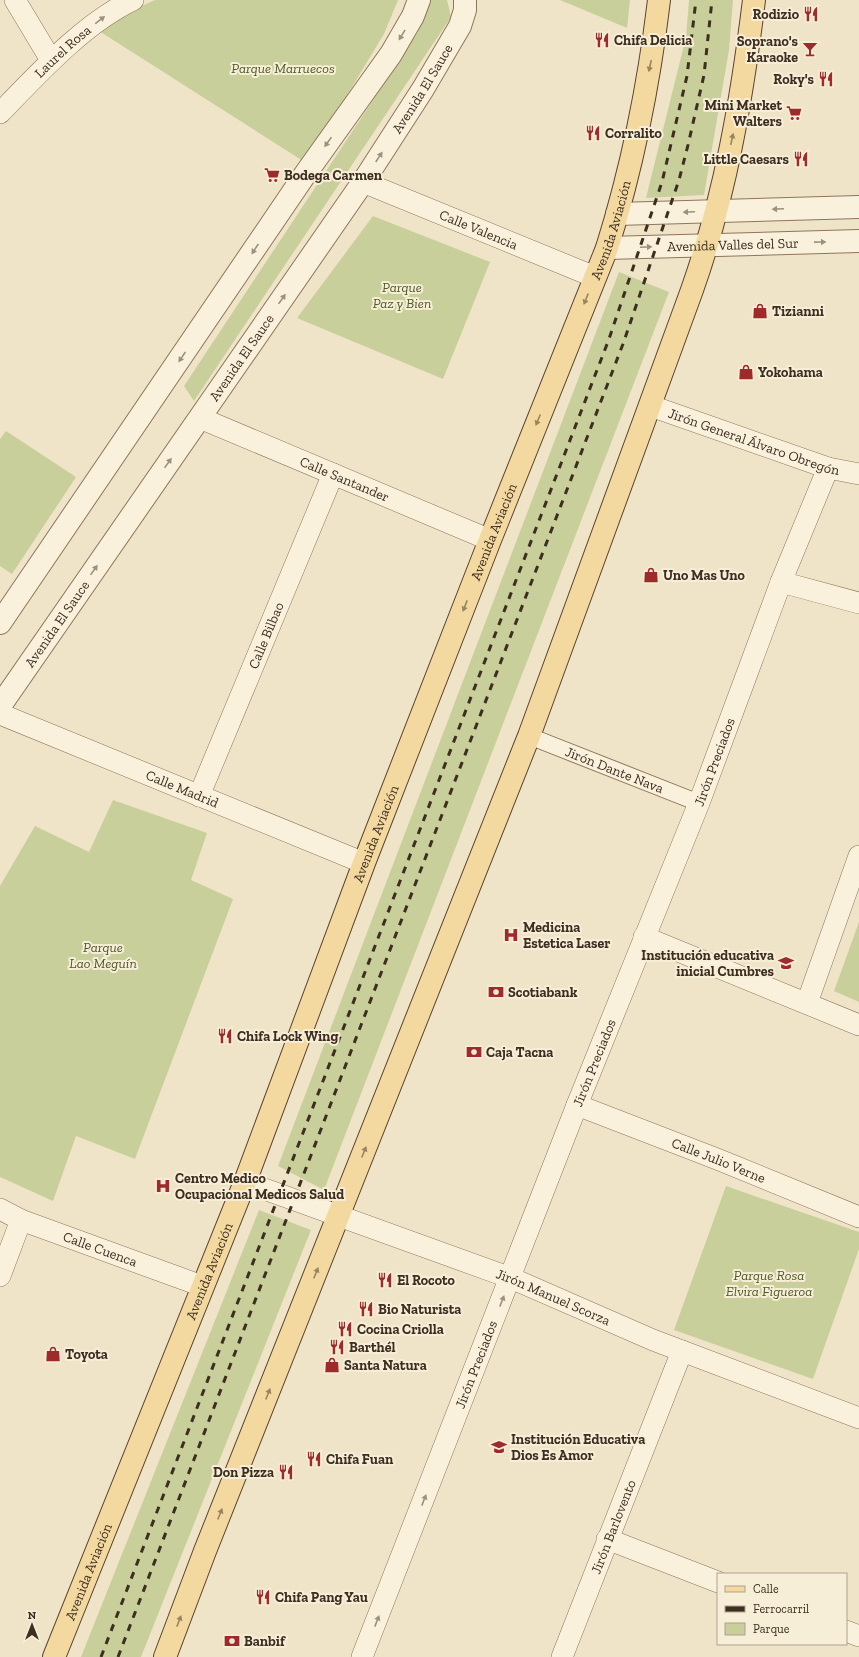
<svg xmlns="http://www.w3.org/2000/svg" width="859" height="1657" viewBox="0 0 859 1657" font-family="'Zilla Slab',serif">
<rect width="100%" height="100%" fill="#f0e4c8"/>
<g fill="#c9cf9b">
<path d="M155,0H398L384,34L306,163L99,31L122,15Z"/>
<path d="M431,0H447L451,17L194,401L184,386L418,32Z"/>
<path d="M560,0H630L627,28Z"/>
<path d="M689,0H733L729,50L704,195L646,198L686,37Z"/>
<path d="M373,216L490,262L443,379L297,318Z"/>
<path d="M619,272L669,292L324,1190L278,1166Z"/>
<path d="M6,431L76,477L12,574L0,566V439Z"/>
<path d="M113,800L207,833L191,880L233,899L135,1159L76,1136L53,1201L0,1177V886L35,826L89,852Z"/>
<path d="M859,922V1002L834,991Z"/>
<path d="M726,1186L859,1232V1249L813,1379L674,1330Z"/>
<path d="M259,1210L311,1230L141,1657H81Z"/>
</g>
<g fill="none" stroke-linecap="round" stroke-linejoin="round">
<defs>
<g id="pedestrian">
<path id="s1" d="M529,736L699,803"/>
</g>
<g id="minor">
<path d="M15,0L51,60"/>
<path id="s2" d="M0,113C38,74 84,23 133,0"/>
<path id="s3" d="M363,182L595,277"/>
<path id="s4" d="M651,406L828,468L859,474"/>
<path id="s5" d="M200,418L490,540"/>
<path d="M781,582L859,603"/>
<path id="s6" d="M0,714L364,863"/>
<path id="s7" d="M199,796L333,474"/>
<path d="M644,937L859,1025"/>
<path d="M807,1003L859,856"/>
<path id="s8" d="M577,1105L717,1159L859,1217"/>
<path id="s9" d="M245,1182L511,1278L653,1340L859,1418"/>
<path id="s10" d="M0,1209L21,1220L202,1286"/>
<path d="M0,1276L21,1220"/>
<path d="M607,1539L718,1582"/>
<path d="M846,1631L859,1636"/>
<path id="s11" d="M362,1657L577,1105L699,803L781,582L828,468"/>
<path id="s12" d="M562,1657L682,1351"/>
</g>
<g id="tertiary">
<path d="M617,214L859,207"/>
<path id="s13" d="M607,248L859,241"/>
<path d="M0,623L306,173L391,54L413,16L419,0"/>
<path id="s14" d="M0,706L363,182L423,89L460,26L465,10V0"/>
</g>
<g id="primary">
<path id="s15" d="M54,1657L245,1182L364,863L490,540L607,248C632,168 649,84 659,0"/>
<path d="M165,1657L205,1551L529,736L692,290C725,197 742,98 754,0"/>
</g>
</defs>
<use href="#pedestrian" stroke="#8d765c" stroke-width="18"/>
<use href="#minor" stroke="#8d765c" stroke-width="22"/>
<use href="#tertiary" stroke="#8d765c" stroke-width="24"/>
<use href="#primary" stroke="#5b4430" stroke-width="24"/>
<use href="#pedestrian" stroke="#faf1dc" stroke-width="16"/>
<use href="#minor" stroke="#faf1dc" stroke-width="21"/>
<use href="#tertiary" stroke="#faf1dc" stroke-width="22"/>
<use href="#primary" stroke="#f3d9a0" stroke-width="22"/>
<g stroke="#3d2e20" stroke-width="3" stroke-dasharray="7 7" stroke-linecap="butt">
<path d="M101,1657L609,339L662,182L687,76L696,0"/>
<path d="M118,1657L623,344L679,180L688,145L704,75L712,0"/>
</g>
</g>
<defs><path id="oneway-solid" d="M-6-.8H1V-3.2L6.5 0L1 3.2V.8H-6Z"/></defs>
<g fill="#9c907e">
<use href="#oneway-solid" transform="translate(100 20) rotate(-38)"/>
<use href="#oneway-solid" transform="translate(402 35) rotate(121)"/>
<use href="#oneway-solid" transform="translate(328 142) rotate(125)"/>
<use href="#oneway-solid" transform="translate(379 157) rotate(-57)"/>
<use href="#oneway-solid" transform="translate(778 209) rotate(178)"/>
<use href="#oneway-solid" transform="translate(689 212) rotate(178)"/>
<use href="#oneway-solid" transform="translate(820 242) rotate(-1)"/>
<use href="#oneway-solid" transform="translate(646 247) rotate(-2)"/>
<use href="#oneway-solid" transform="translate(255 249) rotate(124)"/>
<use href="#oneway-solid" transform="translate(282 299) rotate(-55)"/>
<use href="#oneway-solid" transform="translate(182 357) rotate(124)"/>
<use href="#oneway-solid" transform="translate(168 463) rotate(-55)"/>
<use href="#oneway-solid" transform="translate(94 570) rotate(-55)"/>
<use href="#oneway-solid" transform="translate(502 1301) rotate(-69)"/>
<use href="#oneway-solid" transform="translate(424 1500) rotate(-69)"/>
<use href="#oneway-solid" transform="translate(377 1621) rotate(-69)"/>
</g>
<g fill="#988460">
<use href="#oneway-solid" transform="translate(650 66) rotate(102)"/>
<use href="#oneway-solid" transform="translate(732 139) rotate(-78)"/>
<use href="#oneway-solid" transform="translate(586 299) rotate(112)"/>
<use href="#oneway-solid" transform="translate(538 420) rotate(112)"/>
<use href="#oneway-solid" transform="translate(465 606) rotate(111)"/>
<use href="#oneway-solid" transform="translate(364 1152) rotate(-68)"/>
<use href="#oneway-solid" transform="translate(316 1273) rotate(-68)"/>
<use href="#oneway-solid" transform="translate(268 1394) rotate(-68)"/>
<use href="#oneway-solid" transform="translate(220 1514) rotate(-68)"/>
<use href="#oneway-solid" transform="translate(179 1621) rotate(-69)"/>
</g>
<defs>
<symbol id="restaurant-bare" viewBox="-9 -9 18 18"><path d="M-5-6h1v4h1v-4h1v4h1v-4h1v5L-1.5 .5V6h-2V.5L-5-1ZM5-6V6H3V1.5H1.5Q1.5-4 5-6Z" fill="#9e2a2b" stroke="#f7eed8" stroke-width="2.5" paint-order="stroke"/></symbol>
<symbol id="bar-bare" viewBox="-9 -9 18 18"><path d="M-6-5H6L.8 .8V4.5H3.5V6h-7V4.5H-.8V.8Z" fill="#9e2a2b" stroke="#f7eed8" stroke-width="2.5" paint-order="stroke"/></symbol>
<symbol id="supermarket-bare" viewBox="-9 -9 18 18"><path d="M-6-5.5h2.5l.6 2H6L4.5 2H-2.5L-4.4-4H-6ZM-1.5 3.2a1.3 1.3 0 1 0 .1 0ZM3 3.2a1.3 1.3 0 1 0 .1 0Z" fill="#9e2a2b" stroke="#f7eed8" stroke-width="2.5" paint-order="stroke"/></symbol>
<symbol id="shop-bare" viewBox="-9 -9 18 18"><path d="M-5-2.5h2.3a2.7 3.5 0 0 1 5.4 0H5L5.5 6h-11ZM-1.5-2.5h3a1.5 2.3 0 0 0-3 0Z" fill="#9e2a2b" stroke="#f7eed8" stroke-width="2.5" paint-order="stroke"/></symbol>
<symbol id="hospital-bare" viewBox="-9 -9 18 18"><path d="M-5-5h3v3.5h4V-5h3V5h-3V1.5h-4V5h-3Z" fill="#9e2a2b" stroke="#f7eed8" stroke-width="2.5" paint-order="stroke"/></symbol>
<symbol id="school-bare" viewBox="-9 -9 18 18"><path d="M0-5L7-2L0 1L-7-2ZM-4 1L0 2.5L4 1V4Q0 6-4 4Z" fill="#9e2a2b" stroke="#f7eed8" stroke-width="2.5" paint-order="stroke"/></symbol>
<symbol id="bank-bare" viewBox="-9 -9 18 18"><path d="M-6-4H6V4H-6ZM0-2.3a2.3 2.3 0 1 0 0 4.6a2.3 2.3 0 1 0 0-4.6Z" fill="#9e2a2b" stroke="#f7eed8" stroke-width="2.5" paint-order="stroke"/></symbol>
</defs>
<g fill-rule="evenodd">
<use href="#restaurant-bare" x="800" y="3" width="22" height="22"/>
<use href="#restaurant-bare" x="591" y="29" width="22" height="22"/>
<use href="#bar-bare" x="799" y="38" width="22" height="22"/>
<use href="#restaurant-bare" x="815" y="68" width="22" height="22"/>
<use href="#supermarket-bare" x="783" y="102" width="22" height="22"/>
<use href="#restaurant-bare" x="582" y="122" width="22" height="22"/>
<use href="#restaurant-bare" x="790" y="148" width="22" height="22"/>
<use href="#supermarket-bare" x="261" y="164" width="22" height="22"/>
<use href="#shop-bare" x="749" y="300" width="22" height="22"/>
<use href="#shop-bare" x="735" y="361" width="22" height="22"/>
<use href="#shop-bare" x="640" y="564" width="22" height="22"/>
<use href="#hospital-bare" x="500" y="924" width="22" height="22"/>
<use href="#school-bare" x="775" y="952" width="22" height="22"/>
<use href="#bank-bare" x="485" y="981" width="22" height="22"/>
<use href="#restaurant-bare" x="214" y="1025" width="22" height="22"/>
<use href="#bank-bare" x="463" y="1041" width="22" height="22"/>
<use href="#hospital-bare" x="152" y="1175" width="22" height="22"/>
<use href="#restaurant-bare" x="374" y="1269" width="22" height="22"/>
<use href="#restaurant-bare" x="355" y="1298" width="22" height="22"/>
<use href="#restaurant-bare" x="334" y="1318" width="22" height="22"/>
<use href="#restaurant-bare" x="326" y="1336" width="22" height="22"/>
<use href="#shop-bare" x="42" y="1343" width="22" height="22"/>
<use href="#shop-bare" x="321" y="1354" width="22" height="22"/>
<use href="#school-bare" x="488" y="1436" width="22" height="22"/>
<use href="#restaurant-bare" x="303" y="1448" width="22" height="22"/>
<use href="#restaurant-bare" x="275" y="1461" width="22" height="22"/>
<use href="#restaurant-bare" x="252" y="1586" width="22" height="22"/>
<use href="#bank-bare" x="221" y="1630" width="22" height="22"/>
</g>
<g text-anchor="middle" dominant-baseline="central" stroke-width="4" stroke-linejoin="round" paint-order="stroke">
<g font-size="14" font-weight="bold" fill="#3d2e20" stroke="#f7eed8" text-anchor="start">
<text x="799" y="14" text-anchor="end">Rodizio</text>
<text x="614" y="40">Chifa Delicia</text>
<text x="798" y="41" text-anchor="end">Soprano's<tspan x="798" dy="16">Karaoke</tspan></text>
<text x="814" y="79" text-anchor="end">Roky's</text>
<text x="782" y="105" text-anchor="end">Mini Market<tspan x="782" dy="16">Walters</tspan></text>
<text x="605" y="133">Corralito</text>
<text x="789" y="159" text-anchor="end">Little Caesars</text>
<text x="284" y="175">Bodega Carmen</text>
<text x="772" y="311">Tizianni</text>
<text x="758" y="372">Yokohama</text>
<text x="663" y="575">Uno Mas Uno</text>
<text x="523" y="927">Medicina<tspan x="523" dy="16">Estetica Laser</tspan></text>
<text x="774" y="955" text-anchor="end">Institución educativa<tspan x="774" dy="16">inicial Cumbres</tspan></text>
<text x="508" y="992">Scotiabank</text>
<text x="237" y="1036">Chifa Lock Wing</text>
<text x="486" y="1052">Caja Tacna</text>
<text x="175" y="1178">Centro Medico<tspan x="175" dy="16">Ocupacional Medicos Salud</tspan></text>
<text x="397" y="1280">El Rocoto</text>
<text x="378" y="1309">Bio Naturista</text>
<text x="357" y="1329">Cocina Criolla</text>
<text x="349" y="1347">Barthél</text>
<text x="65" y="1354">Toyota</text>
<text x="344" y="1365">Santa Natura</text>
<text x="511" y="1439">Institución Educativa<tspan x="511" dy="16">Dios Es Amor</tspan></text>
<text x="326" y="1459">Chifa Fuan</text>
<text x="274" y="1472" text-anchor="end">Don Pizza</text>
<text x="275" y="1597">Chifa Pang Yau</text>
<text x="244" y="1641">Banbif</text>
</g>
<g font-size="14" fill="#3d2e20" stroke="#f7eed8">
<text stroke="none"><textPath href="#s2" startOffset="88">Laurel Rosa</textPath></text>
<text stroke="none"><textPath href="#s14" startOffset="748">Avenida El Sauce</textPath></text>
<text stroke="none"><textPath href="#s3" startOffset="125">Calle Valencia</textPath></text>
<text stroke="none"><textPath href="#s15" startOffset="1532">Avenida Aviación</textPath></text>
<text stroke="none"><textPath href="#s13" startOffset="126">Avenida Valles del Sur</textPath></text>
<text stroke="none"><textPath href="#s14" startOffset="424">Avenida El Sauce</textPath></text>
<text stroke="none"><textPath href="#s4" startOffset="109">Jirón General Álvaro Obregón</textPath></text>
<text stroke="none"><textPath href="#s5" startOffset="157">Calle Santander</textPath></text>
<text stroke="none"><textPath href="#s15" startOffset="1208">Avenida Aviación</textPath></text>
<text stroke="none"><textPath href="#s14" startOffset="100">Avenida El Sauce</textPath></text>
<text stroke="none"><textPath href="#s7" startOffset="174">Calle Bilbao</textPath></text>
<text stroke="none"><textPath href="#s11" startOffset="962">Jirón Preciados</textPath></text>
<text stroke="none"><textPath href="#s1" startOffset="92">Jirón Dante Nava</textPath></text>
<text stroke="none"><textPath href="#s6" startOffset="197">Calle Madrid</textPath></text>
<text stroke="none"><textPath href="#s15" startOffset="884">Avenida Aviación</textPath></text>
<text stroke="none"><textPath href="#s11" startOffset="638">Jirón Preciados</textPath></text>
<text stroke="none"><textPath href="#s8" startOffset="152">Calle Julio Verne</textPath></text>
<text stroke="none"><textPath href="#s10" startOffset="108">Calle Cuenca</textPath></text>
<text stroke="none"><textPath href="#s15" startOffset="416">Avenida Aviación</textPath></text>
<text stroke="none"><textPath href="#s9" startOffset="329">Jirón Manuel Scorza</textPath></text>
<text stroke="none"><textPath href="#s11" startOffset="314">Jirón Preciados</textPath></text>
<text stroke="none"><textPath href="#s12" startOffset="140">Jirón Barlovento</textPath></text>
<text stroke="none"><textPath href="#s15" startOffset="92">Avenida Aviación</textPath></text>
</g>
<g font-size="14" font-style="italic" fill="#4d5a26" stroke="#f7eed8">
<text x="283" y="68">Parque Marruecos</text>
<text x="402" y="287">Parque<tspan x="402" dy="16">Paz y Bien</tspan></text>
<text x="103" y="947">Parque<tspan x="103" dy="16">Lao Meguín</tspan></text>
<text x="769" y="1275">Parque Rosa<tspan x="769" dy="16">Elvira Figueroa</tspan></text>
</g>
</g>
<rect x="717" y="1573" width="130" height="72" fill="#f7eed8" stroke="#ada18e"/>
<rect x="725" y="1586" width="20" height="6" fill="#f3d9a0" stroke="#ada18e"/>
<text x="753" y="1593" font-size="12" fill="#3d2e20">Calle</text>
<rect x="725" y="1606" width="20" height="6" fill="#3d2e20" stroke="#ada18e"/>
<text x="753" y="1613" font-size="12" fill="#3d2e20">Ferrocarril</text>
<rect x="725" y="1623" width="20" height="12" fill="#c9cf9b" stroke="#ada18e"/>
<text x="753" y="1633" font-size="12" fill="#3d2e20">Parque</text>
<g transform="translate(32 1625)" stroke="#f7eed8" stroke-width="3" paint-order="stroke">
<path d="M0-3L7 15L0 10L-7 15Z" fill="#3d2e20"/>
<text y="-6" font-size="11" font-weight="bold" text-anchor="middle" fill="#3d2e20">N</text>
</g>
</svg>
